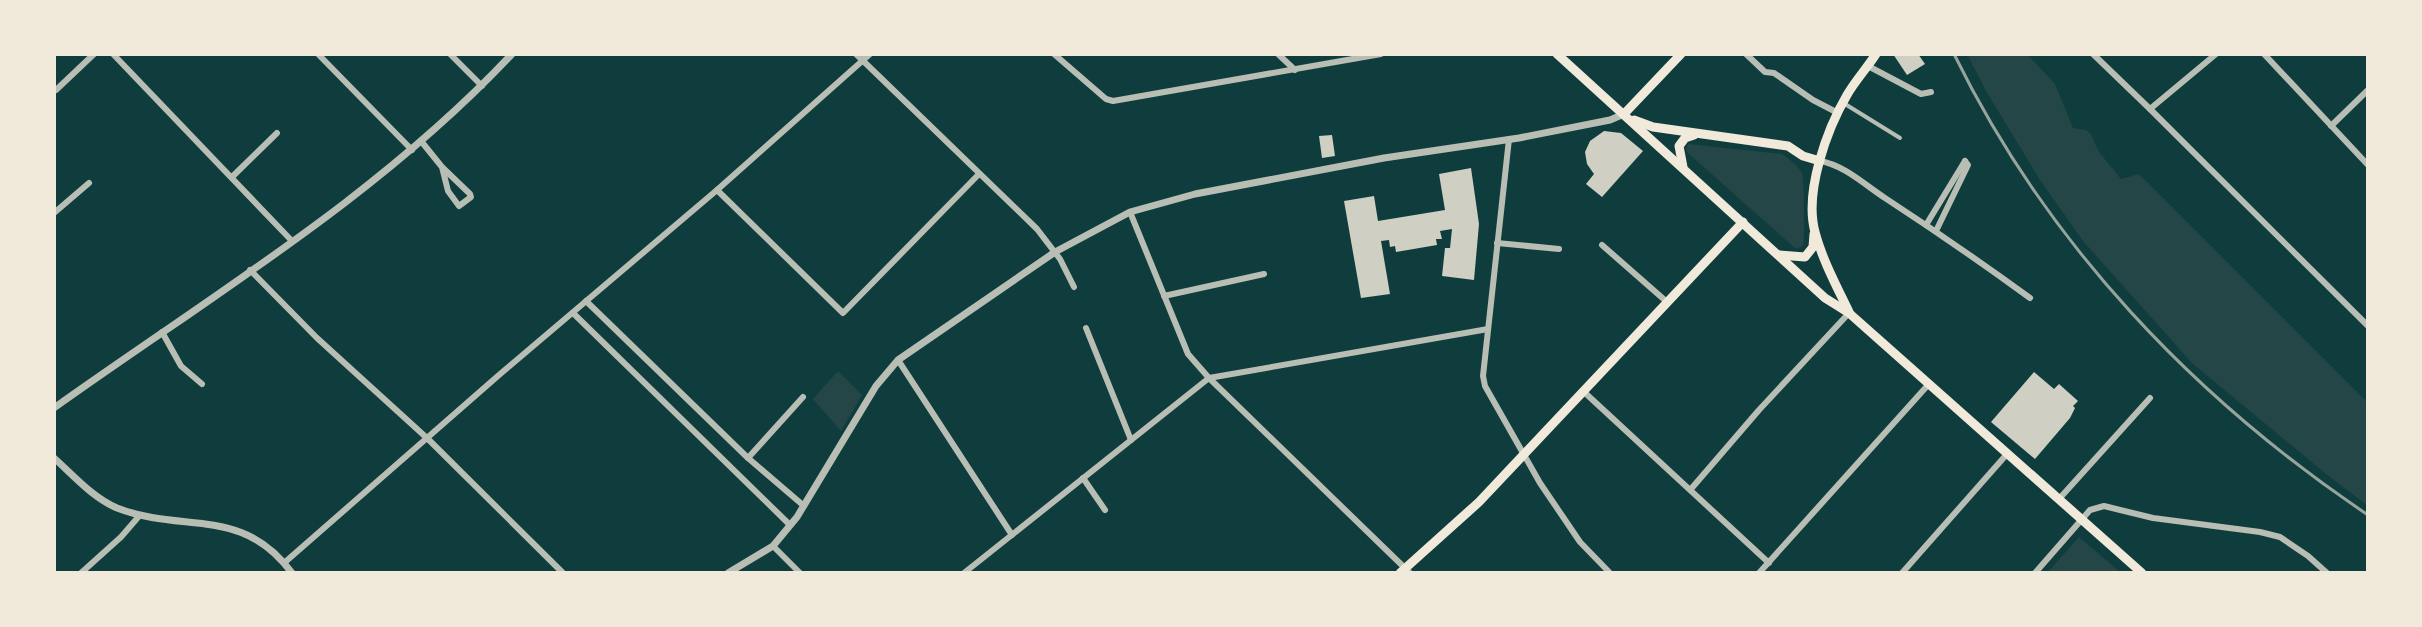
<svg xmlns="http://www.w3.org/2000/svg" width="2422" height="627" viewBox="0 0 2422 627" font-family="'IBM Plex Serif',serif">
<rect width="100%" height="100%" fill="#0f3d3e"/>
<g fill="#244646">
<path d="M1967,54H2027L2055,84L2073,128L2086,130L2090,133L2099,152L2121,179L2139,174L2368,403V506L2326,474L2192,363L2083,241L2040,180L1986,91Z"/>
<path d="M1688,144L1782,154C1789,159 1798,166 1802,173C1804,177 1805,240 1803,246L1796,249L1689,154L1686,150Z"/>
<path d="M838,371L862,395L841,431L813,399Z"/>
<path d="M2079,537L2121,573H2047Z"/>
</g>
<g fill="#cfcfc3">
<path d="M1893,54H1918L1925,64L1907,75Z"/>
<path d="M1604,131L1621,133L1643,151L1602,197L1586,184L1594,174L1587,164L1585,152L1590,141Z"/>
<path d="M1332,135L1335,156L1322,158L1319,136Z"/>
<path d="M1471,168L1479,224L1474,280L1442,276L1445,248H1450L1452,229L1440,231L1442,239H1436L1437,245L1396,252L1395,246L1390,247L1389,240L1381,241L1390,294L1361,298L1344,201L1374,196L1378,221L1445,210L1439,174Z"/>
<path d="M2034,372L2054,389L2059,384L2078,401L2073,406L2075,408L2070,418L2035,459L1991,422Z"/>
</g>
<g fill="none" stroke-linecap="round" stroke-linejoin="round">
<path stroke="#b8beb3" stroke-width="4" d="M1845,104L1900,138"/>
<g stroke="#b8beb3" stroke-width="6">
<path d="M113,54L292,241"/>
<path d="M318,54L412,150"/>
<path d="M450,54L482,86"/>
<path d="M856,54L1037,229L1060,259L1074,287"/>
<path d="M1054,54L1106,99L1113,101L1381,54"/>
<path d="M1278,54L1295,70"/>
<path d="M1746,54L1765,72L1774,73L1813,100L1838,113"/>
<path d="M2093,54L2150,109L2216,54"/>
<path d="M2264,54L2368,165"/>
<path d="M1868,66L1921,94L1931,92"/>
<path d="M56,90L94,54"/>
<path d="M2150,109L2368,326"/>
<path d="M2331,126L2368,90"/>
<path d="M1509,139L1483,376L1485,386L1540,483L1580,542L1610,573"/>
<path d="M421,141L442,167L470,194L471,197L459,206L448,191L442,167"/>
<path d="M1820,161C1844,165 1865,185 1885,198C1934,230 1982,263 2030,298"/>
<path d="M232,177L277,133"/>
<path d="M717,190L843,313L979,174"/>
<path d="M1130,212L1188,354L1209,378L1410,573"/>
<path d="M54,213L89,183"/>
<path d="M1926,225L1965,161"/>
<path d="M1936,231L1968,165L1965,161"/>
<path d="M1497,243L1559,249"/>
<path d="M1602,245L1667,302"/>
<path d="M250,270L317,338L428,439L563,573"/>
<path d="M1164,296L1264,274"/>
<path d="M586,301L748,458L804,506"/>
<path d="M573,313L790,525"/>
<path d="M1086,328L1131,440"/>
<path d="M162,332L181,366L202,384"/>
<path d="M898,360L1012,535"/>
<path d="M1583,391L1769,563"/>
<path d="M748,458L803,397"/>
<path d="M1083,478L1105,510"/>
<path d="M1691,489L1759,410L1849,313"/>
<path d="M2059,499L2150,398"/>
<path d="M773,546L800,573"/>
<path d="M284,563L499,375L717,190L870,54"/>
<path d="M81,573L121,537L140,515"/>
<path d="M964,573L1209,378L1488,329"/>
<path d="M1759,573L1928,385"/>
<path d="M1902,573L2007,454"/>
<path d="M2035,573L2090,510L2104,506L2153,518L2260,532L2280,537L2308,556L2327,573"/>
</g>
<g stroke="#b8beb3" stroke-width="7">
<path d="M54,408C211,296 380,195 512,54"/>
<path d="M54,458C73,475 93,498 117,508C184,534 242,505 292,573"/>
<path d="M728,573L773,546L797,517L876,386L898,360L1055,252L1130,212L1195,194L1384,158L1519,138L1610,120L1624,114"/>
</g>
<g stroke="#f1e9da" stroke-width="9">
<path d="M1557,54L1825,298L1849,313L2142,573"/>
<path d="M1624,114L1681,54"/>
<path d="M1634,120L1653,127L1788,146L1803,156L1820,161"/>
<path d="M1683,167L1679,146L1685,138L1694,135"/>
<path d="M1779,255L1805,257L1813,247L1814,234"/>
<path d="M1849,312C1837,287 1822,259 1815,232C1804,192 1827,129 1847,95C1855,81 1867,68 1876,54"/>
<path d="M1400,573L1479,502L1743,222"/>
</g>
<path stroke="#97a49c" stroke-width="3" d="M1954,54C2047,244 2194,398 2368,515"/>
</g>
<rect width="2422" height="627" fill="none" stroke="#f1e9da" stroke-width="112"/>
</svg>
